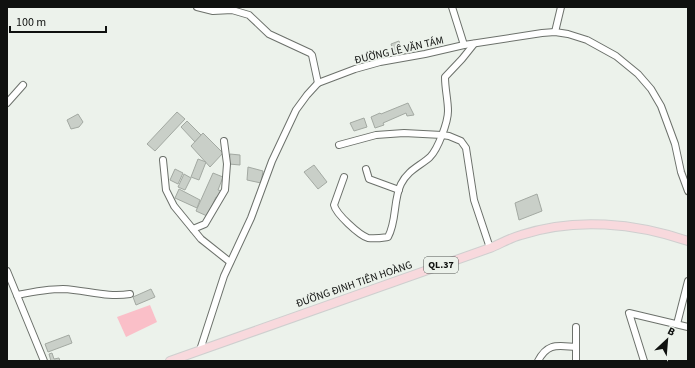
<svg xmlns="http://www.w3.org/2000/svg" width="695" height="368" viewBox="0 0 695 368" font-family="'Source Sans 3',sans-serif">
<rect width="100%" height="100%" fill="#ecf2eb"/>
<path fill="#fabfc8" d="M150,305L157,322L126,337L117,317Z"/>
<g fill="#c9cfc8" stroke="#a3a9a2">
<path d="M399,41L402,51L394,54L391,44Z"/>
<path d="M408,103L414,115L407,116L406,113L383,123L384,125L375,128L371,117L380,113L381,114Z"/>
<path d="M177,112L185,119L155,151L147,144Z"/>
<path d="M78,114L83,122L79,127L71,129L67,120Z"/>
<path d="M364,118L367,127L354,131L350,123Z"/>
<path d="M187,121L201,135L195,142L181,127Z"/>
<path d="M203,133L223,153L210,167L191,146Z"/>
<path d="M230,154L240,155V165L229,164Z"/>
<path d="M198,159L206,162L199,180L191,177Z"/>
<path d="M314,165L327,182L318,189L304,172Z"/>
<path d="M248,167L263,171L261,183L247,180Z"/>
<path d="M175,169L183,173L178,184L170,180Z"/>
<path d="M213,173L223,177L218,190L221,191L219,198L216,197L207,216L196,211Z"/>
<path d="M184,174L191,178L185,190L178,187Z"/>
<path d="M179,189L200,200L197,208L175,198Z"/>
<path d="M537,194L542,211L519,220L515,203Z"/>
<path d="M151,289L155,297L136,305L133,297Z"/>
<path d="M69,335L72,343L48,352L45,344Z"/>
<path d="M52,353L54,359L59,358L60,361H51L49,354Z"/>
</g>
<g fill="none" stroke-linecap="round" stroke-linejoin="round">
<defs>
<g id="minor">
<path d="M197,7L213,11L232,10L249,15L269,34L310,53L312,55L318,83"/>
<path d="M452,7L464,45"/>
<path d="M555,32L561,7"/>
<path d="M7,103L23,85"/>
<path d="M339,145L376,135L404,133L442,135L449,136L461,141L466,148L474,200L490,248"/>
<path d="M163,160L166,190L174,206L201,239L230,262"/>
<path d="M366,169L369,179L399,190"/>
<path d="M344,177L334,205C336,214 359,235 368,238C375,239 381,238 388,237C397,221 393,200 401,184C408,170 420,166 430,157C438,149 448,122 448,111C448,100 445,89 445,77L462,59L474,44"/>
<path d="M193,229L205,224L225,190L227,164L224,141"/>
<path d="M7,271L44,361"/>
<path d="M17,295C32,292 47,289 63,289C86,290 107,298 130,294"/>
<path d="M677,324L688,281"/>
<path d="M200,350L224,276L251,218L272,161L296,110L307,95L318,83L355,69L380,62L425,54L464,45L542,33L555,32L568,34L587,40L616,56L638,74L651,89L661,106L675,144L681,172L688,191"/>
<path d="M538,361C548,342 558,346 576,347"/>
<path d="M576,361V327"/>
<path d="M644,361L629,313L688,327"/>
</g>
<path id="major" d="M170,361L490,248C500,244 510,238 521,235C575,217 635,223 688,241"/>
</defs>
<use href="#minor" stroke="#6c716b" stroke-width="8"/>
<use href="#major" stroke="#cfcfcf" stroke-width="10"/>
<use href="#minor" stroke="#fff" stroke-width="6"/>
<use href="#major" stroke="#f8d9dd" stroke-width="8"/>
</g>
<g text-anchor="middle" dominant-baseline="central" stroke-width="3.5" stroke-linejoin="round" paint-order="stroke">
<rect fill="#ecf2eb" stroke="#515451" stroke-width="1" x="424" y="257" width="34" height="16" rx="3"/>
<g font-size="10" font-weight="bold" fill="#0f110f">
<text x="441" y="265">QL.37</text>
</g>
<g font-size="11" fill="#0f110f" stroke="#ecf2eb">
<text transform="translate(399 50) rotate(-13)">ĐƯỜNG LÊ VĂN TÁM</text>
<text transform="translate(354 284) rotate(-19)">ĐƯỜNG ĐINH TIÊN HOÀNG</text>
</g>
</g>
<rect width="695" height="368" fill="none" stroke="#0f110f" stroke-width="16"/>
<g transform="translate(667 340) rotate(26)" stroke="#ecf2eb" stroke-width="3" paint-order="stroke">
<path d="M0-3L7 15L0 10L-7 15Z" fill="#0f110f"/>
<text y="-6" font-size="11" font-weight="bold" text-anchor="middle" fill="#0f110f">B</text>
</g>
<path d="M10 26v6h96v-6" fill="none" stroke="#0f110f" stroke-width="2"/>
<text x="16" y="26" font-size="12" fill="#0f110f" stroke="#ecf2eb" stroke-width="3" paint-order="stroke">100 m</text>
</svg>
